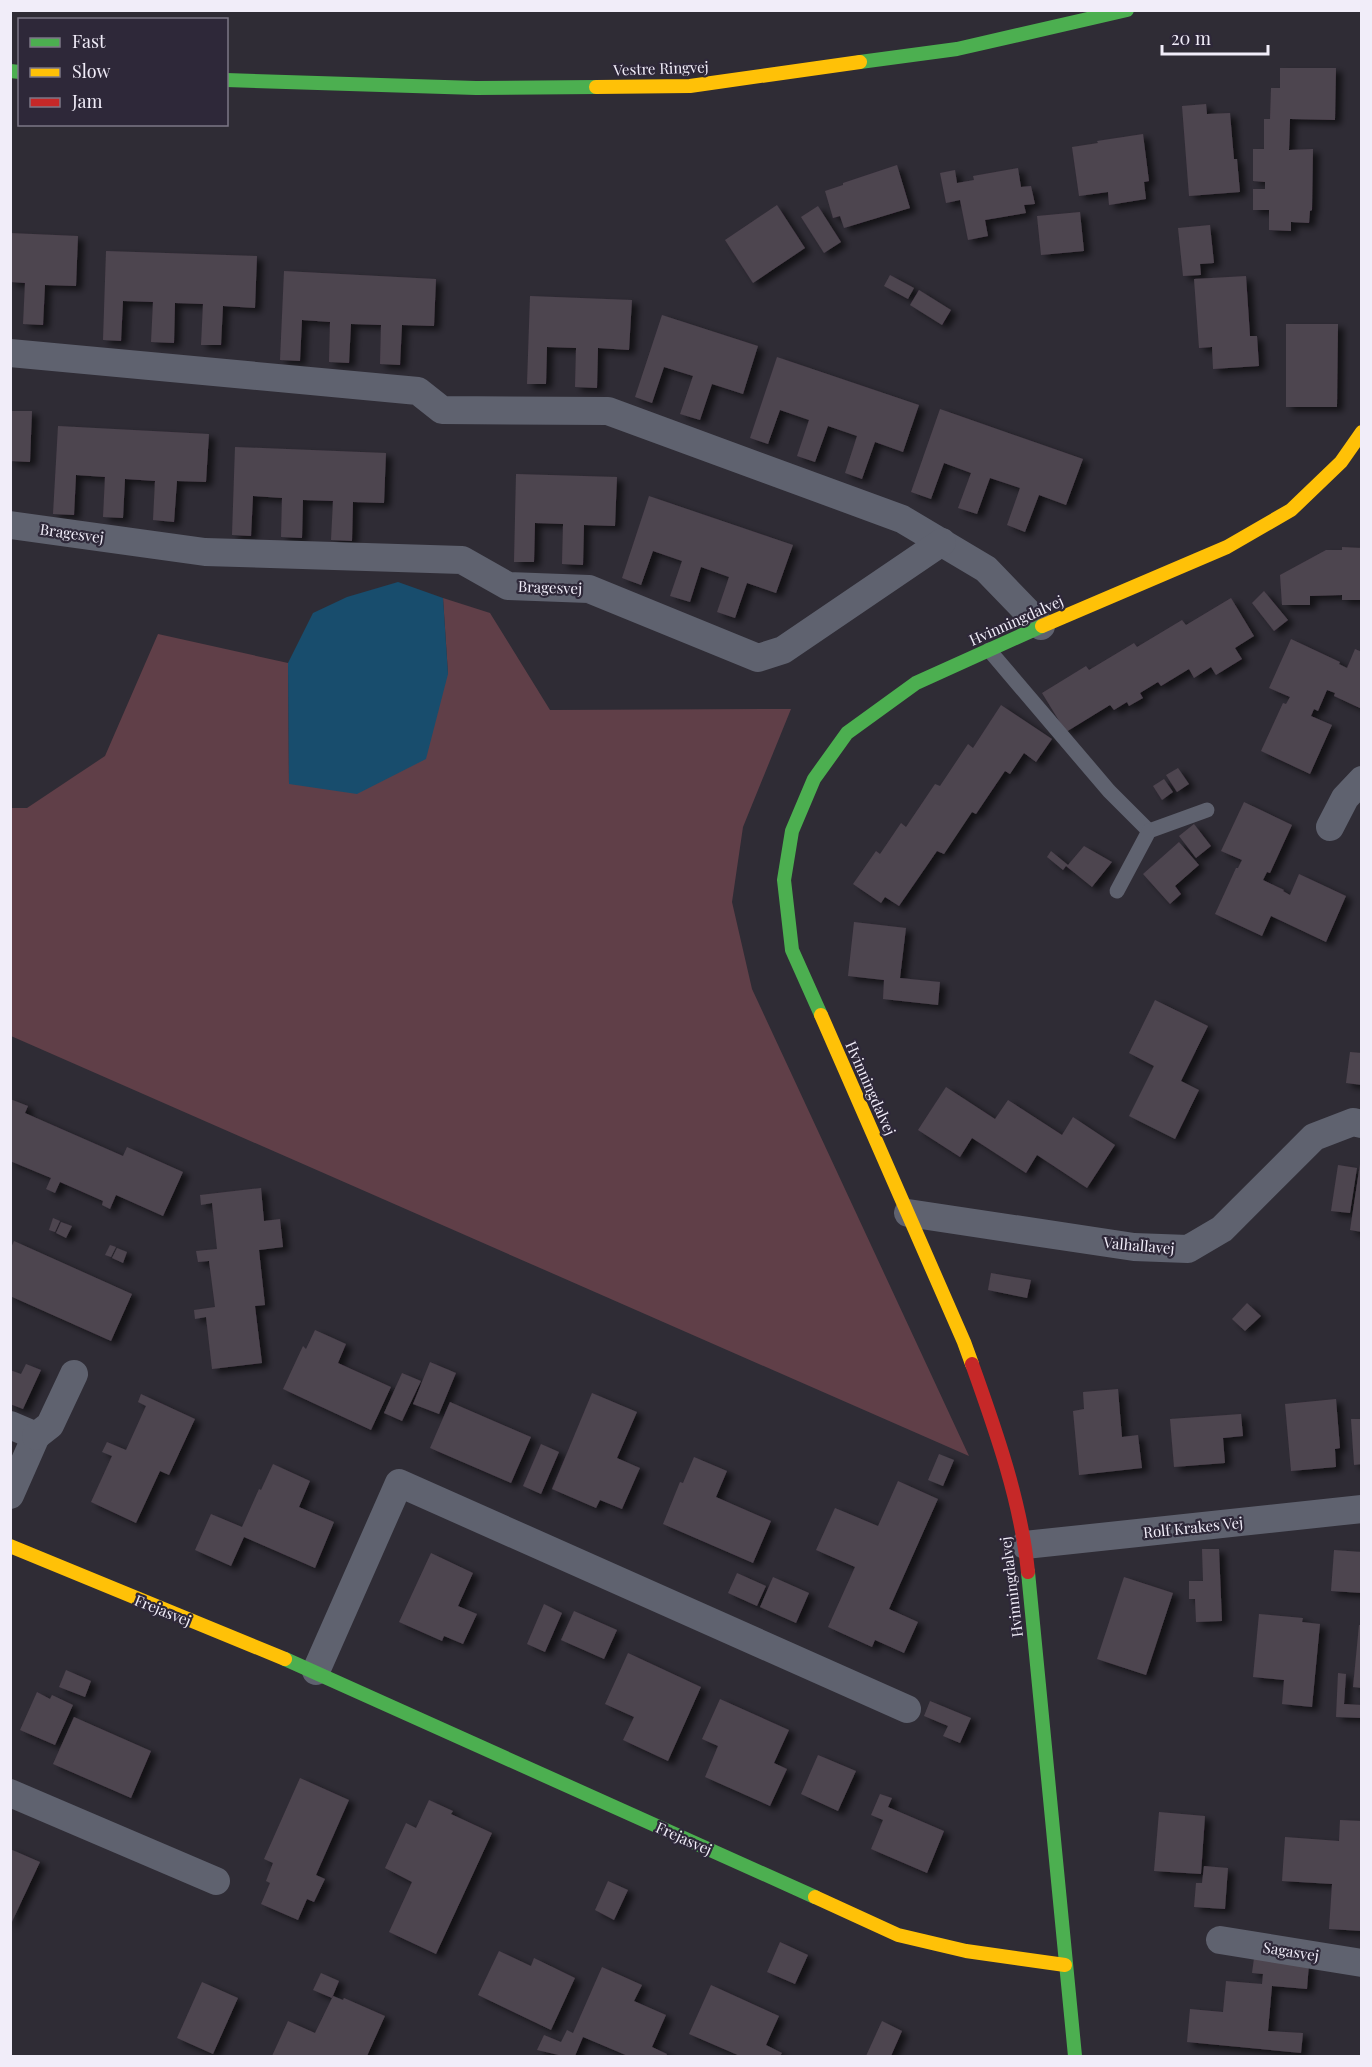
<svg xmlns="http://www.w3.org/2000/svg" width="1372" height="2067" viewBox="0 0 1372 2067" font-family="'Playfair Display',serif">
<defs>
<filter id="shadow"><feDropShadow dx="6" dy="4" stdDeviation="3" flood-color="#0009"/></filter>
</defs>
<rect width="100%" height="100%" fill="#2f2c35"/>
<path fill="#603f48" d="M443,598L490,613L550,710L791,709L743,827L732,902L752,989L969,1456L11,1036L10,808H27L105,756L158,634L288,663L289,784L448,674Z"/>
<path fill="#184d6d" d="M398,582L443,598L448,674L426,759L357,794L289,784L288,663L313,613L347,597Z"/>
<g fill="#4e444f" filter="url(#shadow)">
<path d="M1280,68H1336L1335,120L1290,119L1289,150L1313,149L1312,210L1310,211L1309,223L1291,222V231L1269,230V210H1253V189H1265V182L1253,181V149H1264V119H1270L1271,88H1280Z"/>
<path d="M1206,104L1207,114L1230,113L1234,159H1237L1240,192L1189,196L1182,106Z"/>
<path d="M1143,134L1149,181L1144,182L1146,199L1109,205L1108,192L1079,196L1072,147L1098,143L1097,141Z"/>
<path d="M897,165L910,208L844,228L840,216L833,218L825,191L843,185V183Z"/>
<path d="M1018,168L1021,187L1031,186L1035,204L1024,205L1026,213L985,220L988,236L968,240L960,200L946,203L940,173L955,170L957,183L974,180L973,176Z"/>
<path d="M777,205L805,248L753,283L725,240Z"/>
<path d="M818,206L841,242L824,253L801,217Z"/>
<path d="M1080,212L1084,251L1041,255L1037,216Z"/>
<path d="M1210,225L1214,263L1200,264L1201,275L1183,276L1178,228Z"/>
<path d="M10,233L78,236L76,286L45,285L43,325L23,324L25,283L10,282Z"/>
<path d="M106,251L257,256L255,308L223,306L221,345H201L203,304L175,303L174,343L151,342L153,302L123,301L121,341L103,340Z"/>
<path d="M284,271L436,279L434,326L402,325L400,365L380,364L381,325L351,324L349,363L329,362L330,322L302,320L300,361L280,360Z"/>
<path d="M890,275L914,288L908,299L884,286Z"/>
<path d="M1246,276L1250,336H1257L1259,366L1213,369L1212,347L1199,348L1194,279Z"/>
<path d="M919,290L951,310L942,325L910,305Z"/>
<path d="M530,296L632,300L629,350L598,348L597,388L575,387L576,348L547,347L546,384H527Z"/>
<path d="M662,315L758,346L743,394L712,384L700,420L680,414L693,376L664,367L652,403L635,397Z"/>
<path d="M1286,324H1338L1337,407H1286Z"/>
<path d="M777,357L919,405L903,452L875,442L862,479L845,473L857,436L828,426L815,462L797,456L809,420L780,410L768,444L750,438Z"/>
<path d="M940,409L1083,459L1066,505L1039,495L1025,532L1007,525L1020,488L990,478L977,514L958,508L971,473L944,463L931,499L911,492Z"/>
<path d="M10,411H32L30,462L10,461Z"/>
<path d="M58,426L209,434L206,482L177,481L174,522L153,520L155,481L125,479L123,518L103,517L105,477L76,475L74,515L53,514Z"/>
<path d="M235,447L386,453L384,503L353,502L352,541L331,540L333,501L303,500L302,538L281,537L282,498L253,496L251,536L232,535Z"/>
<path d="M516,474L617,477L615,526L584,525L583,565L562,564L563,524L535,523L534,562H514Z"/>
<path d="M649,496L793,545L776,593L747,583L735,618L717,612L729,577L701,567L690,602L670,596L682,561L653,551L641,585L622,578Z"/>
<path d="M1342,547L1362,548V600H1342V595L1310,596V605H1282L1280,575L1326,550H1342Z"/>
<path d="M1264,591L1288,620L1274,631L1252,603Z"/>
<path d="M1231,598L1254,636L1235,648L1242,659L1216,675L1211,667L1194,678L1189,669L1161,686L1158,682L1140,693L1143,698L1129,706L1127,702L1114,710L1110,705L1066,732L1042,693L1086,666L1089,670L1134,643L1137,647L1182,620L1186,625Z"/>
<path d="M1291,639L1340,662L1339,664L1347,668L1355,649L1362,652V709L1334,696L1335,693L1327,690L1318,711L1314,709L1311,716L1332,725L1310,774L1261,751L1283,703L1286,704L1290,697L1269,688Z"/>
<path d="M1001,705L1052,739L1036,762L1024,753L1010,774L1005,771L976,814L972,812L944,854L937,851L899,906L885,897L881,903L853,884L876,851L880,854L901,823L906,827L935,784L940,786L968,744L973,748Z"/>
<path d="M1178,768L1189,784L1177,792L1166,775Z"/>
<path d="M1164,779L1173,792L1162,800L1153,786Z"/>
<path d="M1244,802L1292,825L1270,873L1267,872L1263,880L1284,890L1283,891L1290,895L1299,874L1346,896L1326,942L1271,916L1262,936L1215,914L1236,868H1238L1242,860L1221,851Z"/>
<path d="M1194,824L1211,846L1196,858L1179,836Z"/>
<path d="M1179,842L1199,865L1175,886L1181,894L1170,904L1143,874Z"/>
<path d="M1084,846L1112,862L1092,887L1066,866L1063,870L1047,857L1051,851L1068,865Z"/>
<path d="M854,922L906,928L900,978L940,982L938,1005L883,999L884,980L848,976Z"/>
<path d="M1155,1000L1208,1026L1181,1081L1199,1090L1175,1139L1129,1116L1154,1066L1129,1053Z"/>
<path d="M1350,1052L1362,1053V1085L1346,1083Z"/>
<path d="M946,1087L995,1119L1008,1100L1062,1135L1073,1117L1115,1145L1087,1188L1037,1155L1026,1173L972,1138L960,1157L918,1130Z"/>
<path d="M10,1099L28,1106L25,1113L123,1156L127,1147L183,1172L163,1216L116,1195L110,1209L102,1205L103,1201L60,1182L55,1193L46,1189L51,1178L10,1161Z"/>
<path d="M1360,1164H1362V1232L1350,1230Z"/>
<path d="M1338,1165L1357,1168L1350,1213L1331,1211Z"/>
<path d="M261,1188L264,1221L280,1219L283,1247L259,1250L265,1305L255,1306L262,1363L212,1369L206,1317L195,1319L194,1310L215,1307L209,1261L198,1262L196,1251L217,1249L212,1203L201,1205L200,1195Z"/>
<path d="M53,1218L60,1221L55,1232L49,1230Z"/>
<path d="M61,1222L72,1226L66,1238L56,1233Z"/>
<path d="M14,1241L132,1294L111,1341L10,1296V1250Z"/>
<path d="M110,1245L116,1247L111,1257L105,1255Z"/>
<path d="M117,1248L127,1252L123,1263L112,1258Z"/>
<path d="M991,1273L1031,1280L1027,1298L988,1290Z"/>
<path d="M1247,1303L1261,1316L1245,1331L1232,1319Z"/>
<path d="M315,1330L346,1344L338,1363L391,1387L371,1430L283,1389L303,1346L306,1349Z"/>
<path d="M430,1362L456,1373L439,1414L413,1404Z"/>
<path d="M26,1364L41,1370L23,1409L10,1404V1370L21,1374Z"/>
<path d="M402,1373L421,1381L402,1421L384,1413Z"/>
<path d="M1118,1389L1122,1437L1138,1435L1142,1468L1079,1475L1073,1411L1084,1409L1083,1392Z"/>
<path d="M592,1393L637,1412L617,1458L640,1468L622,1509L600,1500L596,1508L552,1489Z"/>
<path d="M141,1394L195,1419L169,1475L160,1471L136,1523L91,1502L112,1456L102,1452L107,1442L126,1450L146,1406L138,1402Z"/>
<path d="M1336,1399L1340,1448L1335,1449L1336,1467L1291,1471L1285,1404Z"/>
<path d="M450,1402L531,1437L511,1483L430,1448Z"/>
<path d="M1241,1414L1243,1436L1223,1438L1225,1463L1174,1467L1170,1419Z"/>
<path d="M1351,1419H1362V1464L1354,1465Z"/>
<path d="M541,1444L559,1452L541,1494L523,1486Z"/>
<path d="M939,1454L954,1460L943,1486L928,1480Z"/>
<path d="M694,1457L727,1471L716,1497L771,1521L753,1563L663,1524L680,1482L683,1483Z"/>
<path d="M273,1464L310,1481L299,1507L334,1522L315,1568L244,1537L231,1566L195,1550L211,1514L242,1527L259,1489L261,1490Z"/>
<path d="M898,1481L938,1499L889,1609L918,1622L904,1653L875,1640L872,1647L828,1627L855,1567L816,1550L835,1508L878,1526Z"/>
<path d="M1202,1549H1219L1222,1621L1196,1622L1195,1599H1189V1581H1203Z"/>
<path d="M1334,1550L1362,1552V1593L1331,1591Z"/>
<path d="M431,1553L473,1573L458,1606L477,1614L463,1644L444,1636L442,1641L399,1622Z"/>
<path d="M737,1573L766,1586L757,1606L728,1593Z"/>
<path d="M773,1577L809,1593L796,1623L760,1607Z"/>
<path d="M1124,1577L1173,1593L1146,1675L1097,1659Z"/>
<path d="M544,1604L562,1613L545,1652L527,1644Z"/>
<path d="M574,1611L617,1630L604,1659L561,1640Z"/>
<path d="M1259,1614L1303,1618L1302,1622L1320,1624L1312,1707L1282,1704L1284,1680L1253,1677Z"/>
<path d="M1359,1625H1362V1688L1353,1687Z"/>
<path d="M628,1653L701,1687L668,1761L623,1740L634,1717L605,1704Z"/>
<path d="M66,1670L91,1681L85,1697L59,1687Z"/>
<path d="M1338,1673L1346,1674L1344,1704L1362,1705V1718L1336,1717Z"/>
<path d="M37,1692L50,1699L52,1695L73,1705L55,1745L20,1730Z"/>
<path d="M720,1699L789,1730L774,1763L787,1769L770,1806L705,1777L718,1746L702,1739Z"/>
<path d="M930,1701L971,1718L960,1743L943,1736L948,1726L924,1716Z"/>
<path d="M74,1717L151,1751L131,1798L53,1764Z"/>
<path d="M818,1755L856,1771L838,1811L801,1794Z"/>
<path d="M300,1778L349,1800L316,1875L325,1879L314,1902L307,1899L298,1920L261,1904L270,1883L266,1881L273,1863L264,1859Z"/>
<path d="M880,1794L892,1798L888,1807L944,1831L927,1873L871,1849L883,1820L871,1815Z"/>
<path d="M429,1800L453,1811L451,1814L492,1833L436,1954L389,1932L412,1882L385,1868L406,1823L416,1828Z"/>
<path d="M1159,1812L1205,1816L1201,1874L1154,1871Z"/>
<path d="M1340,1820L1362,1821V1931L1329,1929L1332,1884L1282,1881L1285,1837L1339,1841Z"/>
<path d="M10,1849L40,1862L10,1926Z"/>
<path d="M1204,1866L1228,1868L1225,1909L1194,1907L1196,1883H1202Z"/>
<path d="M608,1881L628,1890L614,1920L595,1910Z"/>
<path d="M780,1942L808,1955L795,1984L767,1972Z"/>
<path d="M499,1951L531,1966L534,1958L575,1978L551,2030L478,1995Z"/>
<path d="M1254,1958L1309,1964L1307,1989L1272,1986L1268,2031L1303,2033L1301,2053L1187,2042L1190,2009L1223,2012L1226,1981L1262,1984L1263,1974L1252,1973Z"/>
<path d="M602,1967L642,1985L634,2001L666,2015L652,2047L667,2054L666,2056H628L583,2037L575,2056H563L537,2050L544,2035L561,2042L567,2030L573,2033Z"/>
<path d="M321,1973L339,1981L332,1998L313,1990Z"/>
<path d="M202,1982L238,1998L213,2054L177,2038Z"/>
<path d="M711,1985L779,2016L766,2045L782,2053L780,2056H740L689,2034Z"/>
<path d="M333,1996L343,2000L344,1998L385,2016L367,2056H272L288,2021L315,2033Z"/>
<path d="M882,2021L902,2031L891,2056H866Z"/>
</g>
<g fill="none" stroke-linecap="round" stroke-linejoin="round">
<g stroke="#5f626f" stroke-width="15">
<path d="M989,650L1109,791L1149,831"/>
<path d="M1117,891L1149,831L1207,810"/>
</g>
<g stroke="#5f626f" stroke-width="28">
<path d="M10,353L418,391L442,410L608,411L902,519L986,569L1041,626"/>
<path d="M10,525L205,552L462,560L508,586L589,589L758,658L783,650L942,542"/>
<path d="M1330,827L1345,798L1362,780"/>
<path d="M908,1213L1134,1247L1188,1249L1222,1229L1314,1137L1353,1122L1362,1124"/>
<path d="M10,1425L36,1436L10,1495"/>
<path d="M36,1436L50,1425L74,1374"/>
<path d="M1025,1545L1362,1509"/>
<path d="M316,1671L399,1483L907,1709"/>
<path d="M10,1793L216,1881"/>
<path d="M1220,1940L1362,1963"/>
</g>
<g stroke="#4caf50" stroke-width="14">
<path d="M860,62L957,49L1127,10"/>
<path d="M10,71L20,72"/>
<path d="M226,80L476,88L596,87"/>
<path d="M821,1015L792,950L784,880L792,831L814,779L847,733L916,683L1042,626"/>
<path d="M1028,1572L1075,2056"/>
<path d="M285,1659L815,1897"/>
</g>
<g stroke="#ffc107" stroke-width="14">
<path d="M596,87L690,86L860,62"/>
<path d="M1042,626L1227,547L1291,510L1341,462L1362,432"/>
<path d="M821,1015L964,1342L972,1364"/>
<path d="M10,1546L285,1659"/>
<path d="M815,1897L898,1935L966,1951L1065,1965"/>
</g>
<path stroke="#c62828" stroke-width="14" d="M972,1364C996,1431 1021,1502 1028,1572"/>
</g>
<g text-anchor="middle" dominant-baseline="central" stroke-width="4.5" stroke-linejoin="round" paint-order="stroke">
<g font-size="15" fill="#f1edf9" stroke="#2e2839">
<text transform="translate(661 68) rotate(-2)">Vestre Ringvej</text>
<text transform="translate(72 533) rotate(8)">Bragesvej</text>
<text transform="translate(550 587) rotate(2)">Bragesvej</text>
<text transform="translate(1016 620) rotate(-24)">Hvinningdalvej</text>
<text transform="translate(871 1088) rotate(66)">Hvinningdalvej</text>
<text transform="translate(1139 1245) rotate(5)">Valhallavej</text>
<text transform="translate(1193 1527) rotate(-6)">Rolf Krakes Vej</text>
<text transform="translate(1011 1587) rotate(-97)">Hvinningdalvej</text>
<text transform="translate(163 1610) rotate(22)">Frejasvej</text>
<text transform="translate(684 1838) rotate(24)">Frejasvej</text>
<text transform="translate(1291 1951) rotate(9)">Sagasvej</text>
</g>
</g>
<rect width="1372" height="2067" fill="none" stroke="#f1edf9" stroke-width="24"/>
<rect x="18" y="18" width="210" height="108" fill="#2e2839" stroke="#7c7786" stroke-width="1.5"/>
<rect x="30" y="38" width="30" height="9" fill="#4caf50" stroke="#7c7786" stroke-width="1.5"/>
<text x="72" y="48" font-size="18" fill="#f1edf9">Fast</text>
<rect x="30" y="68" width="30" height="9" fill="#ffc107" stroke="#7c7786" stroke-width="1.5"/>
<text x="72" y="78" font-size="18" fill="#f1edf9">Slow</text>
<rect x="30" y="98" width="30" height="9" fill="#c62828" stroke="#7c7786" stroke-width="1.5"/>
<text x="72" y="108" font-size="18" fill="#f1edf9">Jam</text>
<path d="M1162 45v9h106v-9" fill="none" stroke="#f1edf9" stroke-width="3"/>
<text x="1171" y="45" font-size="18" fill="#f1edf9" stroke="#2e2839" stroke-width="4.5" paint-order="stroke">20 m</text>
</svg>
